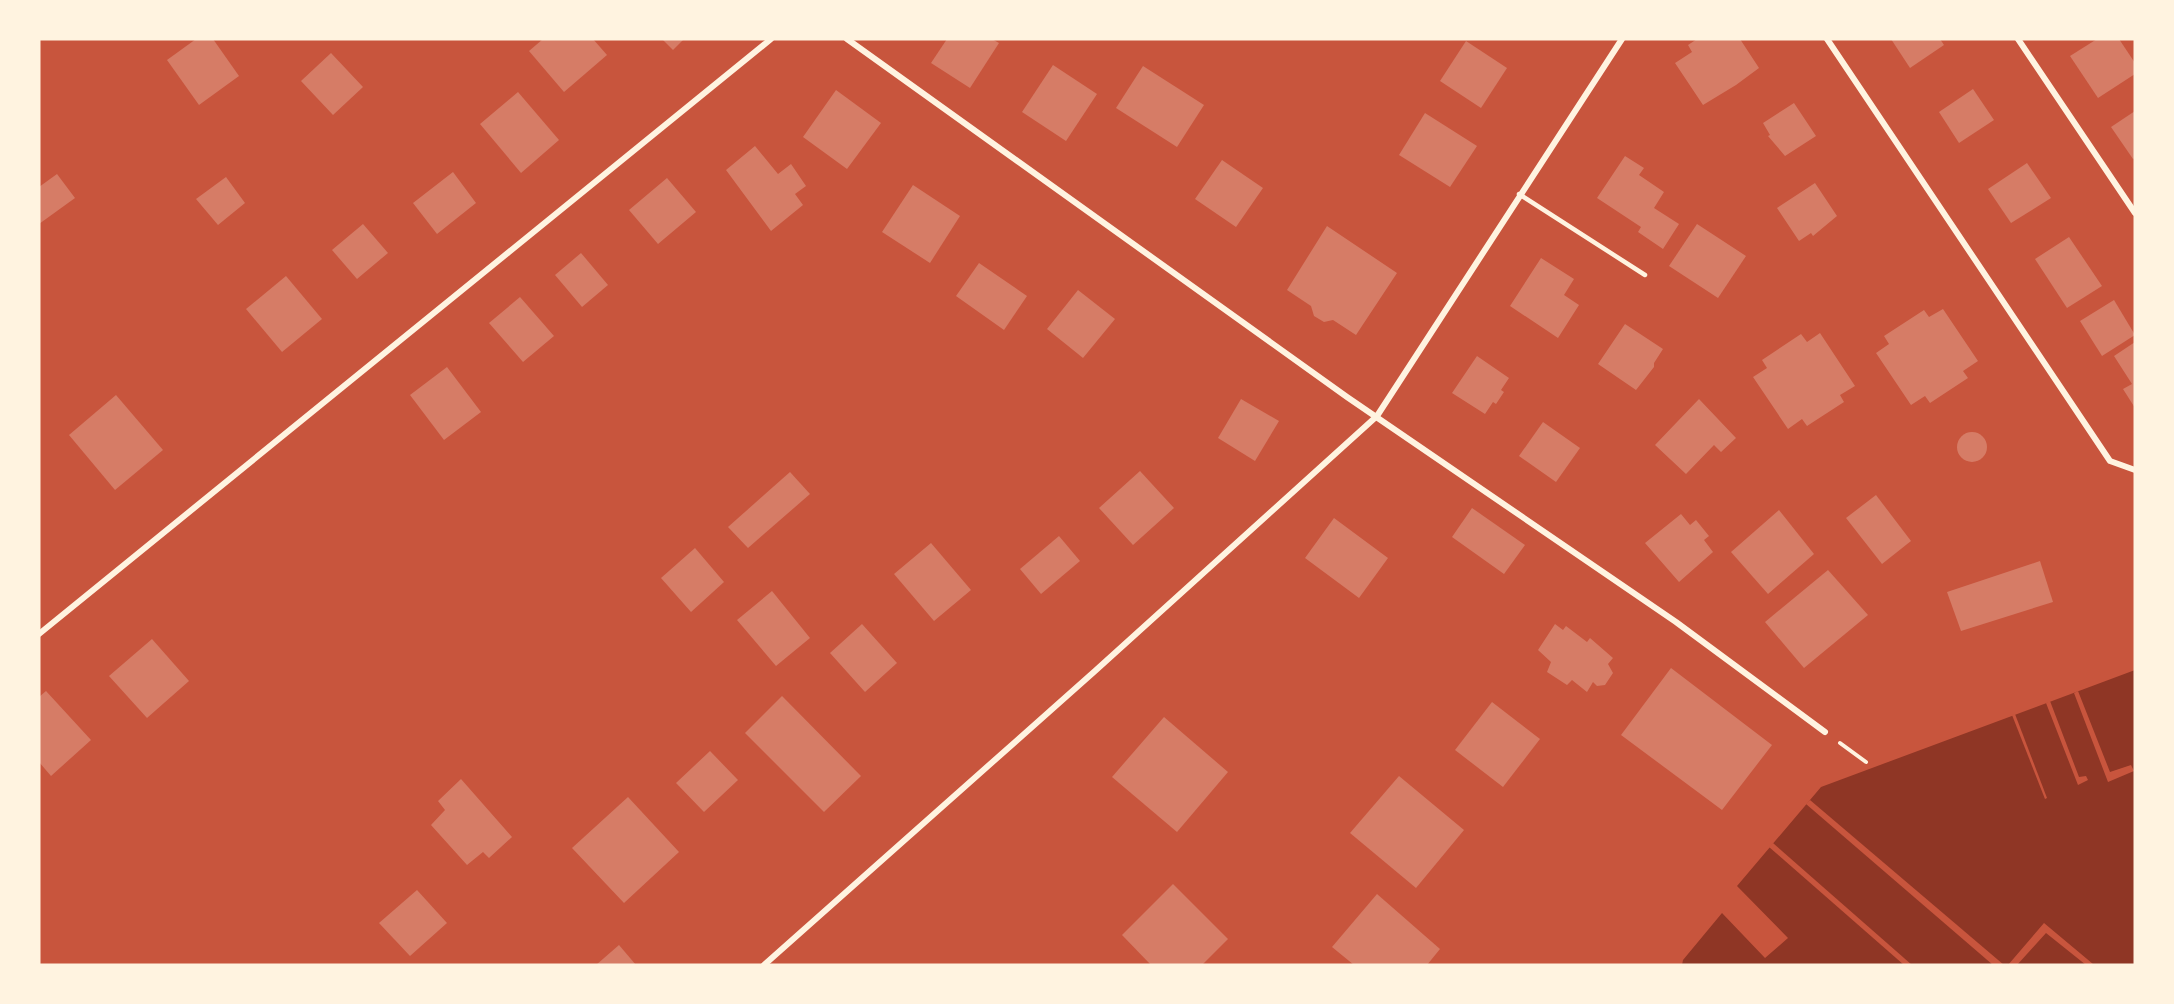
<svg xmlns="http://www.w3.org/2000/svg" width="2174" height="1004" viewBox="0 0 2174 1004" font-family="Merriweather,serif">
<rect width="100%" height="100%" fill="#c8553d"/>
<path fill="#8f3625" d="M2135,670V965H1682L1683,960L1722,913L1765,958L1788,938L1737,886L1821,787Z"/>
<g fill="#c8553d">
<path d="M2078,691L2110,772L2131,765L2134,771L2108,782L2074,693Z"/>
<path d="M2050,701L2079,777L2086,776L2088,780L2078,785L2046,703Z"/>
<path d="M2015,714L2047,798L2045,799L2012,715Z"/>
<path d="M1810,800L2004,965H1993L1806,804Z"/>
<path d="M1773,843L1912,965H1904L1769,847Z"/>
<path d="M2044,923L2093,964L2086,965L2046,933L2017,965H2008Z"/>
</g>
<g fill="#d67c66">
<path d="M196,39H213L239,76L199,105L167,60Z"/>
<path d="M543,39H593L607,55L564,92L529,51Z"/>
<path d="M662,39H684L673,50Z"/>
<path d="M947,39H992L999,43L970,88L931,63Z"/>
<path d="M1697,39H1740L1759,68L1736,85L1703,105L1675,63L1692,52L1688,45Z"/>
<path d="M1891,39H1940L1944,45L1910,68Z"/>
<path d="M2097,39H2119L2135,63V74L2098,98L2070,56Z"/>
<path d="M1466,41L1507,68L1481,108L1440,81Z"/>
<path d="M331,53L363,87L333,115L301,81Z"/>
<path d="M1053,65L1097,94L1066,141L1022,112Z"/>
<path d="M1143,66L1204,105L1177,147L1116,108Z"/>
<path d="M1973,89L1994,120L1959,143L1939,112Z"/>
<path d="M836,90L881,123L847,169L803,137Z"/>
<path d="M518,92L559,140L521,173L480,124Z"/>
<path d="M1794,103L1816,136L1785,156L1768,136L1770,135L1763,123Z"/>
<path d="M2135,111V158L2133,159L2111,127Z"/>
<path d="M1425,113L1477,146L1450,187L1399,155Z"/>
<path d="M755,146L778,174L791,164L806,186L795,194L803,205L771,231L726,170Z"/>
<path d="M1625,156L1644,168L1639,175L1664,192L1654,208L1679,224L1663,249L1638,232L1641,227L1597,198Z"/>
<path d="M1222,160L1263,188L1236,227L1195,199Z"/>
<path d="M2027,163L2051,198L2011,223L1988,189Z"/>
<path d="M453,172L476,203L437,234L413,203Z"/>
<path d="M57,174L75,198L39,224V187Z"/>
<path d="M226,177L245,203L218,225L196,199Z"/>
<path d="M667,178L696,212L658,244L629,210Z"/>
<path d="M1815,183L1837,216L1813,236L1811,233L1799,241L1777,208Z"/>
<path d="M913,185L960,216L930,263L882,232Z"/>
<path d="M363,224L388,253L357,279L332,250Z"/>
<path d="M1697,224L1746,256L1718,298L1669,266Z"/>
<path d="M1327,226L1397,273L1356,335L1333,320L1324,322L1314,316L1311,306L1287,290Z"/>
<path d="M2069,237L2102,286L2067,308L2035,259Z"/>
<path d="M581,253L608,285L582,307L555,275Z"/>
<path d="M1541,258L1574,279L1564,295L1579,305L1558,338L1510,306Z"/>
<path d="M979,263L1027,296L1004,330L956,296Z"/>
<path d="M286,276L322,319L282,352L246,309Z"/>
<path d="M1078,290L1115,319L1083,358L1047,329Z"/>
<path d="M520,297L554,336L523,362L489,323Z"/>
<path d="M2114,300L2135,335L2102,356L2080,321Z"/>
<path d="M1943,309L1978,361L1963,371L1968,378L1930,403L1925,396L1911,405L1876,353L1889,344L1884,336L1924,310L1929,317Z"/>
<path d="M1625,324L1663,349L1654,363V367L1636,390L1598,364Z"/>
<path d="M1820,333L1855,386L1840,395L1844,402L1807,426L1802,419L1788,429L1753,377L1767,368L1762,360L1801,334L1807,342Z"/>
<path d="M2135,342V408L2123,389L2132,384L2114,356Z"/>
<path d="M1477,356L1509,378L1501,390L1504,392L1496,404L1493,402L1485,414L1452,393Z"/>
<path d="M447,367L481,412L444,440L410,395Z"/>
<path d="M116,395L163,450L115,490L69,435Z"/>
<path d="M1241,399L1279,421L1255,461L1218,438Z"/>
<path d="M1699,399L1736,438L1721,452L1714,445L1686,474L1655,445Z"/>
<path d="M1543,422L1580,448L1556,482L1519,456Z"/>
<circle cx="1972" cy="447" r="15"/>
<path d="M1140,471L1174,508L1133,545L1099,508Z"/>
<path d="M790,472L810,494L748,548L728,527Z"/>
<path d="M1876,495L1911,541L1882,564L1846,518Z"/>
<path d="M1472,508L1525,545L1504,574L1452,537Z"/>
<path d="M1779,510L1814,554L1768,594L1731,552Z"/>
<path d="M1681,514L1690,525L1696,520L1709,536L1704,540L1713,552L1679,582L1645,543Z"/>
<path d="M1334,518L1388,558L1359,598L1305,558Z"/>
<path d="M1059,536L1080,561L1041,594L1020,569Z"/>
<path d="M931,543L971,590L934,621L894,574Z"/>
<path d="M695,548L724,582L691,612L661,578Z"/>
<path d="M2040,561L2053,602L1961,631L1947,592Z"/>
<path d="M1828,570L1868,615L1804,668L1765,622Z"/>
<path d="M772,591L810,638L776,666L737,620Z"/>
<path d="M862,624L897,663L865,692L830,653Z"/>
<path d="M1555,624L1563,630L1566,626L1587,642L1590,638L1613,658L1608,664L1613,673L1605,685L1597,686L1593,682L1587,692L1572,680L1567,685L1547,672L1551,662L1538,650Z"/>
<path d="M152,639L189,681L147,718L109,676Z"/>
<path d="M1671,668L1772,745L1722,810L1621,735Z"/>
<path d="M46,691L91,740L51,776L39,762V697Z"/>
<path d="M782,696L861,776L824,812L745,733Z"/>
<path d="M1492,702L1540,739L1503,787L1455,750Z"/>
<path d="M1164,717L1228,772L1177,832L1112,777Z"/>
<path d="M710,751L738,780L704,812L676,783Z"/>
<path d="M1399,776L1464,830L1416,888L1350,833Z"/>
<path d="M461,779L512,837L489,858L483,852L467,865L431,825L445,810L438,801Z"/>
<path d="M628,797L679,852L624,903L572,848Z"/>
<path d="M1173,884L1228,939L1202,965H1151L1122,935Z"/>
<path d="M417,890L447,923L410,956L379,923Z"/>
<path d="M1377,894L1440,949L1427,965H1354L1332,947Z"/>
<path d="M619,945L636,965H596Z"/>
</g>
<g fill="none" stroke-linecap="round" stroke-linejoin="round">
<path stroke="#fff3e0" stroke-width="4" d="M1840,743L1866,762"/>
<path stroke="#fff3e0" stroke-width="4.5" d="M1519,194L1645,275"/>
<g stroke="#fff3e0" stroke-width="6">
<path d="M847,39L1347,397L1676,622L1825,732"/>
<path d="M1827,39L2110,461L2135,470"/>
<path d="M2018,39L2135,213"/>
<path d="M39,634L771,39"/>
<path d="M764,965L1095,671L1377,416L1622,39"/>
</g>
</g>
<rect width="2174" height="1004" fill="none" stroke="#fff3e0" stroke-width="81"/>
</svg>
